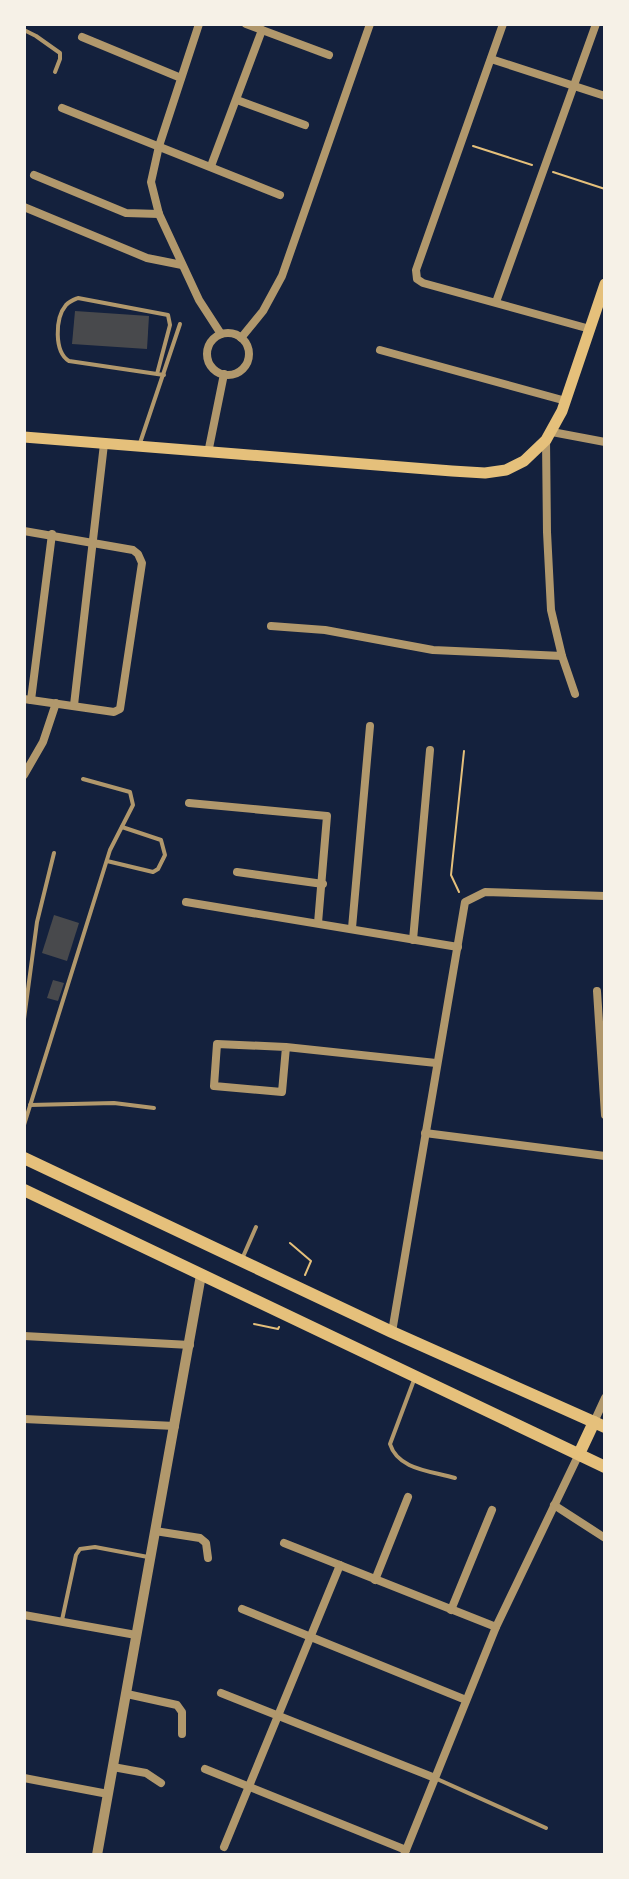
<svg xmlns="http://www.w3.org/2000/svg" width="629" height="1879" viewBox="0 0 629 1879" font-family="'Exo 2',sans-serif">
<rect width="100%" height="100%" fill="#14213d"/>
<g fill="#48494c">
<path d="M75,311L149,316L147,349L72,344Z"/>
<path d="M54,915L79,923L67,961L42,953Z"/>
<path d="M53,980L64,983L58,1001L47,998Z"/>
</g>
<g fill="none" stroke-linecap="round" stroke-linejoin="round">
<g stroke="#e5c07b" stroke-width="2">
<path d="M473,146L532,165"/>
<path d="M553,172L605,189"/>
<path d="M459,892L451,875L464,751"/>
<path d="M290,1243L311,1261L305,1275"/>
<path d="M254,1324L278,1329L279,1327"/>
</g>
<g stroke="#b1986c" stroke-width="4">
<path d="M24,30L36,36L60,53V59L55,72"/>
<path d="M157,374L170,325L168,315L78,298C73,300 70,301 66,305C55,318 54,352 69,361L157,374L164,375"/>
<path d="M140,443L180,324"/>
<path d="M107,861L153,872L158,869L165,855L161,840L122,827"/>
<path d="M24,1019L37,922L54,853"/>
<path d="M30,1105L114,1103L154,1108"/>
<path d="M24,1125L110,850L133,805L130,792L83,779"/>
<path d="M242,1259L256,1227"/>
<path d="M414,1380L390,1444C398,1470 432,1471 455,1478"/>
<path d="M62,1620L76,1555L80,1549L95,1547L148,1557"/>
<path d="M437,1779L546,1828"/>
</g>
<g stroke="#b1986c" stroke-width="8">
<path d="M199,24L159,146L151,182L159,214L199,300L221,334"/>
<path d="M246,24L329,55"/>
<path d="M503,24L416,270L417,279L423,283L590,329"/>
<path d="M82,37L181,78"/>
<path d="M491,59L605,96"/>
<path d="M237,100L305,125"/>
<path d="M62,108L280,195"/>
<path d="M211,166L262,30"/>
<path d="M34,175L126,213L159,214"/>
<path d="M24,207L147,258L182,265"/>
<path d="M496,302L596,24"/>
<circle cx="228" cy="354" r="21"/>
<path d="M241,338L263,311L282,276L370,24"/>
<path d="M380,350L566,401"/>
<path d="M552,432L605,442"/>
<path d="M208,453L224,374"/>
<path d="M24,531L133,550L138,554L142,563L120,709L114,712L24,699"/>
<path d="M271,626L325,630L433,650L562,656L551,610L547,532L546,440"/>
<path d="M562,656L575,694"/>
<path d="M31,700L52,534"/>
<path d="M74,705L104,444"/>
<path d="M24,775L43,742L56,703"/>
<path d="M189,803L327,816L318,923"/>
<path d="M237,872L323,884"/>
<path d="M186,902L458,947"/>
<path d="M352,928L370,726"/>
<path d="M413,940L430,750"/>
<path d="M597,991L605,1115"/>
<path d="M286,1047L282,1092L214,1086L217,1044L286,1047L436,1063"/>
<path d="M425,1133L605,1156"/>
<path d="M392,1332L465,902L485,892L605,896"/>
<path d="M24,1336L190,1345"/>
<path d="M24,1419L175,1426"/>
<path d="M594,1422L605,1398"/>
<path d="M554,1505L605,1538"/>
<path d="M155,1531L200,1538L206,1543L208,1558"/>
<path d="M284,1543L496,1627"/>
<path d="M375,1580L408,1497"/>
<path d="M242,1609L466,1700"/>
<path d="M451,1610L492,1510"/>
<path d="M24,1615L136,1635"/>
<path d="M221,1693L435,1778"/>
<path d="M127,1694L177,1705L182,1712V1734"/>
<path d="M113,1767L146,1773L161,1783"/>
<path d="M205,1769L406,1850"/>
<path d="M24,1778L108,1794"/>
<path d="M224,1847L340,1565"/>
<path d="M404,1855L496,1627L579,1454"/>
</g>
<path stroke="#b1986c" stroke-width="10" d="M97,1855L201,1275"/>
<path stroke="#e5c07b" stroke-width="11" d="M24,437L452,471L485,473L506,470L524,461L546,440L562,411L605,284"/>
<g stroke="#e5c07b" stroke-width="12">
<path d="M24,1158L392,1332L605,1427"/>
<path d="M24,1190L605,1467"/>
<path d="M579,1454L594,1422"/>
</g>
</g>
<rect width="629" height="1879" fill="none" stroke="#f6f1e7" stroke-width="52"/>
</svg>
